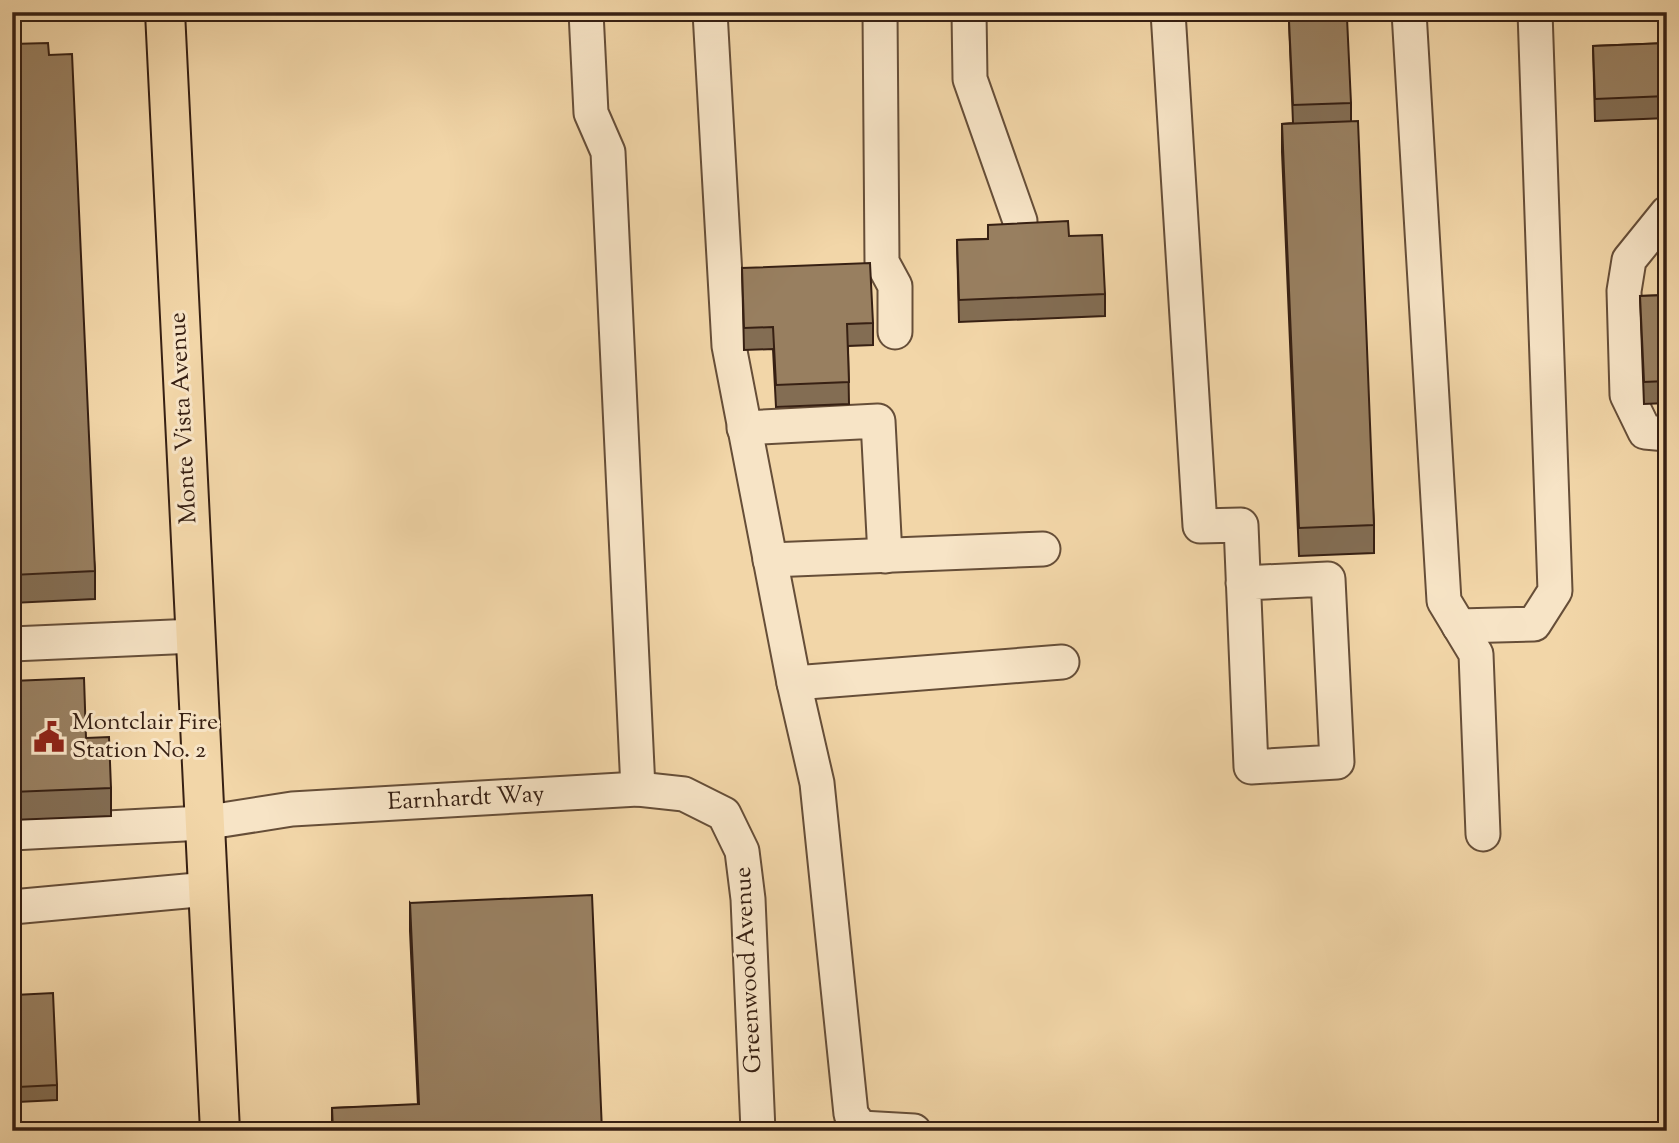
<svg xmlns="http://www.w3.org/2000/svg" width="1679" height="1143" viewBox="0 0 1679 1143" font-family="'Sorts Mill Goudy',serif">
<rect width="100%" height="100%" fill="#f2d6a8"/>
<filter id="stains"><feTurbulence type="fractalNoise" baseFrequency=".00286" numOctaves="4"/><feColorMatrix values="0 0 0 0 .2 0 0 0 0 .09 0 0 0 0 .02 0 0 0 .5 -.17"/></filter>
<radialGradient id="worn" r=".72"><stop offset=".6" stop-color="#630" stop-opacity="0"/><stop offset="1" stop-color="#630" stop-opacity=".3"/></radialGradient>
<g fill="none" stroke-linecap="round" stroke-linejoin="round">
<defs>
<g id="minor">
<path d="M586,12L591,113L608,152L638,789"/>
<path d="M710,12L729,346L794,683L817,783L851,1114L861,1128L914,1131"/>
<path d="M880,12L882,262L895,286V332"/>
<path d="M969,12L970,79L1020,221"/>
<path d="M1168,12L1200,526L1241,525L1251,767L1337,762L1328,579L1243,583"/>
<path d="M1409,12L1444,601L1476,654L1483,834"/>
<path d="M1667,213L1629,260L1624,291L1627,395L1645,432L1667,434"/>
<path d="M744,428L878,421L885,556"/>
<path d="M770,560L1043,549"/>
<path d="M1459,626L1534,624L1555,591L1535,12"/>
<path d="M12,644L195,636"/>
<path d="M794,683L1062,662"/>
<path d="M12,833L203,823L292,809L638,789L684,794L724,814L742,851L748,899L758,1131"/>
<path d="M12,907L208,889"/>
</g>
<path id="major" d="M165,12L220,1131"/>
</defs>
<use href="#minor" stroke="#664e38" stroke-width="37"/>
<use href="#major" stroke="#372013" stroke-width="42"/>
<use href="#minor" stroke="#f7e4c6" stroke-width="33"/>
<use href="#major" stroke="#f2d6a8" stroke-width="38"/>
</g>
<g fill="#836d53" stroke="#372013" stroke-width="2">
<path d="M1289,21L1351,103V121L1374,525V553L1299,556L1282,152V124L1293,123Z"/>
<path d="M1667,43V118L1595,121L1593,46Z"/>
<path d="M12,44L49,55L95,571V599L12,603Z"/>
<path d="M1069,236L1105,294V316L959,322L957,240Z"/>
<path d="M742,268L873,323V345L848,346L849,404L776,407L773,349L744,350Z"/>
<path d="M1667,295V403L1644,404L1640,296Z"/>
<path d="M12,681L86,738L111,788V816L12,820Z"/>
<path d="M410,903L602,1131H332V1108L418,1105L410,931Z"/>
<path d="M15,995L57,1085V1100L18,1102Z"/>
</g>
<g fill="#987f60" stroke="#372013" stroke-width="2">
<path d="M1347,18L1351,103L1293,105L1289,21Z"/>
<path d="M48,43L49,55L72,54L95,571L12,575V44Z"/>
<path d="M1667,43V96L1595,99L1593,46Z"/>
<path d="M1358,121L1374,525L1299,528L1282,124Z"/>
<path d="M1068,221L1069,236L1102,235L1105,294L959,300L957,240L988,239V225Z"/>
<path d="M870,263L873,323L847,324L849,382L776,385L773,327L744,328L742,268Z"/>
<path d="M1667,295V381L1644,382L1640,296Z"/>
<path d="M84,678L86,738L109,737L111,788L12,792V681Z"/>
<path d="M592,895L602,1131H333L332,1108L419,1104L410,903Z"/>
<path d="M53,993L57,1085L18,1087L15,995Z"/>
</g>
<defs>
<symbol id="civic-bare" viewBox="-9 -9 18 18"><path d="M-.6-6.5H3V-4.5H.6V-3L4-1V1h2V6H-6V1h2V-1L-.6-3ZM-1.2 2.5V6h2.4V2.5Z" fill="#8f2418" stroke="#f7e4c6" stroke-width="2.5" paint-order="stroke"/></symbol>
</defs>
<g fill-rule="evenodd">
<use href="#civic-bare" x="27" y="715" width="44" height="44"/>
</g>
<g text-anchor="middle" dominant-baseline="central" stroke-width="6" stroke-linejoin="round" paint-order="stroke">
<g font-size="24" fill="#372013" stroke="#f7e4c6">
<text transform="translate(184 418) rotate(-93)">Monte Vista Avenue</text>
<text transform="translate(466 799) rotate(-3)">Earnhardt Way</text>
<text transform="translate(749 970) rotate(-93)">Greenwood Avenue</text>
</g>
<g font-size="24" fill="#372013" stroke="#f7e4c6" text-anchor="start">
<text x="72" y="723">Montclair Fire<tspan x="72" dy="28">Station No. 2</tspan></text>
</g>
</g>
<rect width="1679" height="1143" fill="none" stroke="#f2d6a8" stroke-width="42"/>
<rect x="14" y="14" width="1651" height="1115" fill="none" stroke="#372013" stroke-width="3.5"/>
<rect x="21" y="21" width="1637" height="1101" fill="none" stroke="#372013" stroke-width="2"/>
<rect width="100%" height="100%" filter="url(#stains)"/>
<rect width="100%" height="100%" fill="url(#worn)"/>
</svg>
